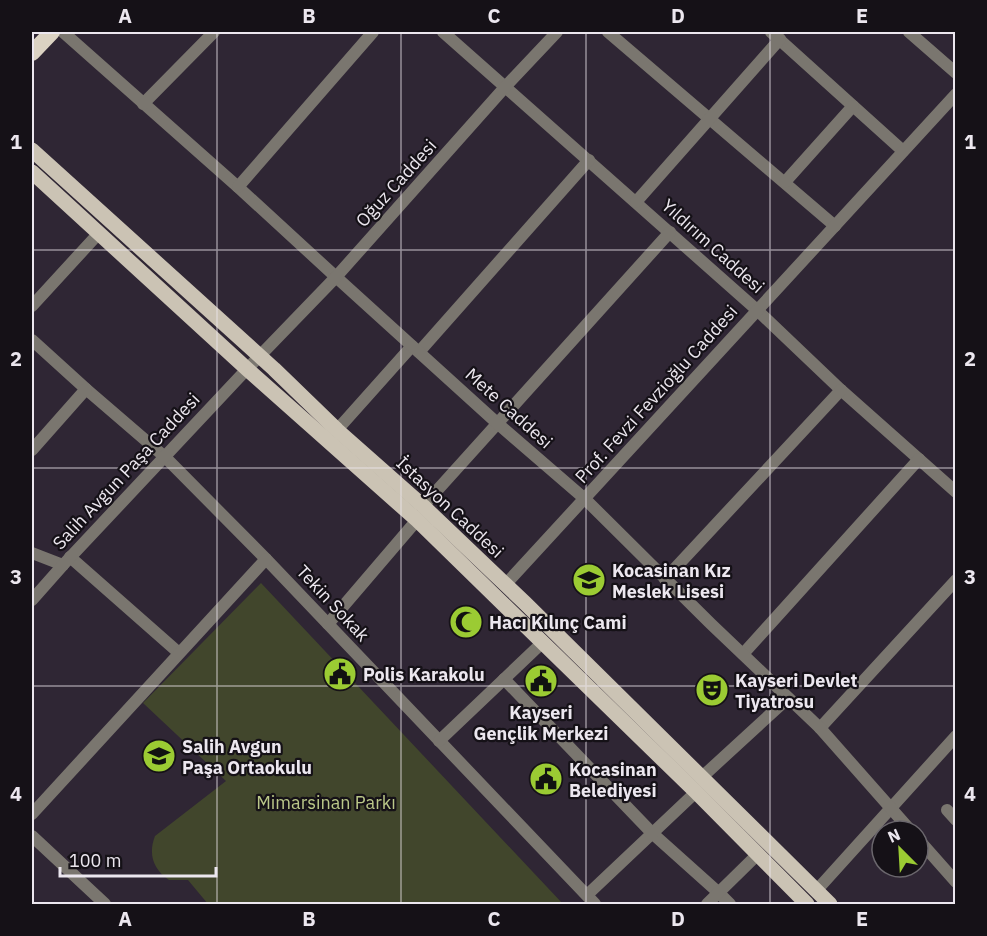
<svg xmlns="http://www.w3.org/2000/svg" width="987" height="936" viewBox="0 0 987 936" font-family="'IBM Plex Sans',sans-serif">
<rect width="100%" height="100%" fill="#2f2634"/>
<path fill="#41462c" d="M261,583L563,904H208L188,880H169C153,869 148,854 155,836L226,781L143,703Z"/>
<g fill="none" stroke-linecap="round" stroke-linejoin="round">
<g stroke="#7a766f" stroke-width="12">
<path d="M63,32L238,187L336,277"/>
<path d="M443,32L757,310L841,390L956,492"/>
<path d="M608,32L835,226"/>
<path d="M771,32L903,151"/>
<path d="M909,32L956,73"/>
<path d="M143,104L214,32"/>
<path d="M785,182L853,106"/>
<path d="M238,187L373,32"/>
<path d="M636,202L780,39"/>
<path d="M32,306L99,233"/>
<path d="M32,340L86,389L165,457L266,559L595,904"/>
<path d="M419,352L589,160"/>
<path d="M337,430L412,346"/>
<path d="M32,450L86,389"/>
<path d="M423,506L670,232"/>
<path d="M32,553L63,565"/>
<path d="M70,557L179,653"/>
<path d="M665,579L841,390"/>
<path d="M505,585L956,94"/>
<path d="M328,624L417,520"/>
<path d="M743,654L919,459"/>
<path d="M504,679L652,833L719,893L730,904"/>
<path d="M820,728L956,580"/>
<path d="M439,741L543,642"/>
<path d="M702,777L788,698"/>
<path d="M947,810L956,820"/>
<path d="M32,814L266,559"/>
<path d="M32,836L105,904"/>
<path d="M816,891L956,736"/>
<path d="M587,895L696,792"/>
<path d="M707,904L758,854"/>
</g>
<g stroke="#7a766f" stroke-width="12">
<path d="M336,277L497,423L585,499L711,624L820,728L911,831"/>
<path d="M32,600L63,565L247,369L336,277L506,86L557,32"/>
<path d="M918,839L956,882"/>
</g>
<g stroke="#cbc3b4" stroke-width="15">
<path d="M32,150L274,369L337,430L423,506L525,603L830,904"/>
<path d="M32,172L247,369L417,520L696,792L807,904"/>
</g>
<path stroke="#dbd2c2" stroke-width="16" d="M32,53L52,32"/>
</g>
<path fill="none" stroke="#ece7ef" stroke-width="1.5" stroke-opacity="0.55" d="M217,32V904M401,32V904M586,32V904M770,32V904M32,250H956M32,468H956M32,686H956"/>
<defs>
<symbol id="school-disc" viewBox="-11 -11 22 22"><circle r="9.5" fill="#9bcb33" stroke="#151117"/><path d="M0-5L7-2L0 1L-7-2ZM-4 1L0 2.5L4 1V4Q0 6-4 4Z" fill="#111"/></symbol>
<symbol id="mosque-disc" viewBox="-11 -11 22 22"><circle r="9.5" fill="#9bcb33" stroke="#151117"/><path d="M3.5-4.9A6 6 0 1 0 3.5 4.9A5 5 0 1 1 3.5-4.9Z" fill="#111"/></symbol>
<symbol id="civic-disc" viewBox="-11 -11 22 22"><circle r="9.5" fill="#9bcb33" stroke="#151117"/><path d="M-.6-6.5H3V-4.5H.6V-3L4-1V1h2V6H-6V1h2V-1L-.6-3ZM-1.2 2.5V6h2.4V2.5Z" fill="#111"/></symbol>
<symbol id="theatre-disc" viewBox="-11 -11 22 22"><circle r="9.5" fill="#9bcb33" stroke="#151117"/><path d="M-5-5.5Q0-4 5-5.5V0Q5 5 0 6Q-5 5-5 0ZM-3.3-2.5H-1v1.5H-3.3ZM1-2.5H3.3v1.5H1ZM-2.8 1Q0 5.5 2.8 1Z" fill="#111"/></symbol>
</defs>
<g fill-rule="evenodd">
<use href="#school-disc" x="570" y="561" width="38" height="38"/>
<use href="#mosque-disc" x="447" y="603" width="38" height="38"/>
<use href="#civic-disc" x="321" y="655" width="38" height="38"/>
<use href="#civic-disc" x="522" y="662" width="38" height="38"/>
<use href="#theatre-disc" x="693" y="671" width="38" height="38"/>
<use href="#school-disc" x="140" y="737" width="38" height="38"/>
<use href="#civic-disc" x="527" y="760" width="38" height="38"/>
</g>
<g text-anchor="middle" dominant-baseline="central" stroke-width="4.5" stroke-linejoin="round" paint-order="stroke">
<g font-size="18" fill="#ece7ef" stroke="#151117">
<text transform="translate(396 183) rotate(-48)">Oğuz Caddesi</text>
<text transform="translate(713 246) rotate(42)">Yıldırım Caddesi</text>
<text transform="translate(656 394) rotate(-48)">Prof. Fevzi Fevzioğlu Caddesi</text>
<text transform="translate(509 408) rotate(42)">Mete Caddesi</text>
<text transform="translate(126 471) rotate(-47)">Salih Avgun Paşa Caddesi</text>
<text transform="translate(450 507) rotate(43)">İstasyon Caddesi</text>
<text transform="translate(333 603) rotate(47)">Tekin Sokak</text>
</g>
<g font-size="18" font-weight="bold" fill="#ece7ef" stroke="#151117" text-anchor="start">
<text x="612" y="570">Kocasinan Kız<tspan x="612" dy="21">Meslek Lisesi</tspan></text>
<text x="489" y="622">Hacı Kılınç Cami</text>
<text x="363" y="674">Polis Karakolu</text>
<text x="735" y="680">Kayseri Devlet<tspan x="735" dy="21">Tiyatrosu</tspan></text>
<text x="541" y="712" text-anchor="middle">Kayseri<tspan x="541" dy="21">Gençlik Merkezi</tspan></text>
<text x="182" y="746">Salih Avgun<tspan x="182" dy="21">Paşa Ortaokulu</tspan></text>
<text x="569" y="769">Kocasinan<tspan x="569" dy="21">Belediyesi</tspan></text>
</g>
<g font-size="18" fill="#bbc889" stroke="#151117">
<text x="326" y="802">Mimarsinan Parkı</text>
</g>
</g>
<rect width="987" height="936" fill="none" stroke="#151117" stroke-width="66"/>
<g transform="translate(900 849) rotate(336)"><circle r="28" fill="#151117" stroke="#6b676d" stroke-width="1.5"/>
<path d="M0-4.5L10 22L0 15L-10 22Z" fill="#9bcb33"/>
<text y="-9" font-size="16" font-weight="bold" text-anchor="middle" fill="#ece7ef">N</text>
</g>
<path d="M60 867v9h156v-9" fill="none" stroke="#ece7ef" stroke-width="3"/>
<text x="69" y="867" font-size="18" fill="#ece7ef" stroke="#151117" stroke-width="4.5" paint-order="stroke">100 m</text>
<rect x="33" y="33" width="921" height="870" fill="none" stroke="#ece7ef" stroke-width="2"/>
<g font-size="20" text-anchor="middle" font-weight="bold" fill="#ece7ef">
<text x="125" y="23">A</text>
<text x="309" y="23">B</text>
<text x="494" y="23">C</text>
<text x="678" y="23">D</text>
<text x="862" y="23">E</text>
<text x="16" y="149">1</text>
<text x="970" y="149">1</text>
<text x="16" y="366">2</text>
<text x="970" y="366">2</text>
<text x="16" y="584">3</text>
<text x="970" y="584">3</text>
<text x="16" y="801">4</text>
<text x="970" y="801">4</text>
<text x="125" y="926">A</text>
<text x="309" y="926">B</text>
<text x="494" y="926">C</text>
<text x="678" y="926">D</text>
<text x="862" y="926">E</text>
</g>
</svg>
